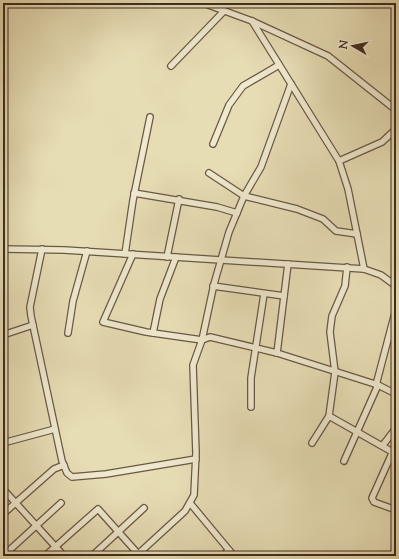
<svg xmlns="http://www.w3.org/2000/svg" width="399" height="559" viewBox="0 0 399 559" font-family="'Sorts Mill Goudy',serif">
<rect width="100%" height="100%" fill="#e7ddb5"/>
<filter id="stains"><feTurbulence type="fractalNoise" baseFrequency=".005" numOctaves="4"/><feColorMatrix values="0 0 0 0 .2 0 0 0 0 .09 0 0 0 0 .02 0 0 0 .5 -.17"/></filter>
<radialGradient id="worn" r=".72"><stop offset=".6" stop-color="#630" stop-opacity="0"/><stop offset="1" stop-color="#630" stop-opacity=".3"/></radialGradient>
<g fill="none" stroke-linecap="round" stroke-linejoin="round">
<defs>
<g id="minor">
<path d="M203,3L252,21L328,56L396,110"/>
<path d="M252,21L339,161L348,189L364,269"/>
<path d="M171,66L224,11"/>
<path d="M213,144L229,105L243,86L279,65"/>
<path d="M339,161L382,142L396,129"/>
<path d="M209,173L244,196L297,209L323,219L336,231L357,234"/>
<path d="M134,193L217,207L237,213"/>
<path d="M3,249L64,250L364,269L381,275L396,286"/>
<path d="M42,249L30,307L31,316L62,461L67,473L72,477L106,474L196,459"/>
<path d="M125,254L133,200L150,117"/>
<path d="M133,254L103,322L146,332L202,340L210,337L277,353L378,385L396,394"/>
<path d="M167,257L179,199"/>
<path d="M213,286L284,296"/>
<path d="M68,333L73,301L87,251"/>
<path d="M153,333L160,299L176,257"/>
<path d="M3,335L33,325"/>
<path d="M277,353L288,264"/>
<path d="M376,385L396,309"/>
<path d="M251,407V378L264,294"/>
<path d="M329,416L396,454"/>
<path d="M3,443L55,429"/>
<path d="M312,443L329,416L335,372L330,332L332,316L345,286L347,267"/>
<path d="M383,445L396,428"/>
<path d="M393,451L372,498L374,502L396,510"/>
<path d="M344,461L378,385"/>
<path d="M3,489L64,556"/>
<path d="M190,503L234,556"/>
<path d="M3,514L54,469L64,465"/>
<path d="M3,556L61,503"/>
<path d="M45,556L98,509L140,556"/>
<path d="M92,556L144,508"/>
<path d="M136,556L185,511L194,495L196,453L193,365L202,340L214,284L229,232L244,196L261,167L291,84"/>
<path d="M222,556L229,550"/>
</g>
</defs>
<use href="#minor" stroke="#6a5845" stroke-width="8"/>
<use href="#minor" stroke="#efe9cf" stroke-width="5.5"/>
</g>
<rect width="399" height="559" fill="none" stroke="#e7ddb5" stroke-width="16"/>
<rect x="4" y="4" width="391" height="551" fill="none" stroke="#402c20" stroke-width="2"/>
<rect x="8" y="8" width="383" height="543" fill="none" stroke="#402c20"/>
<g transform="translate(353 46) rotate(279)" stroke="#efe9cf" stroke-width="3" paint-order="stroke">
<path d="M0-3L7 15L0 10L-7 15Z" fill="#402c20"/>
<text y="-6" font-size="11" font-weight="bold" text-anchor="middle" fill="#402c20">N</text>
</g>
<rect width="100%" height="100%" filter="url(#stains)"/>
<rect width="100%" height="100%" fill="url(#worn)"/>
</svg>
